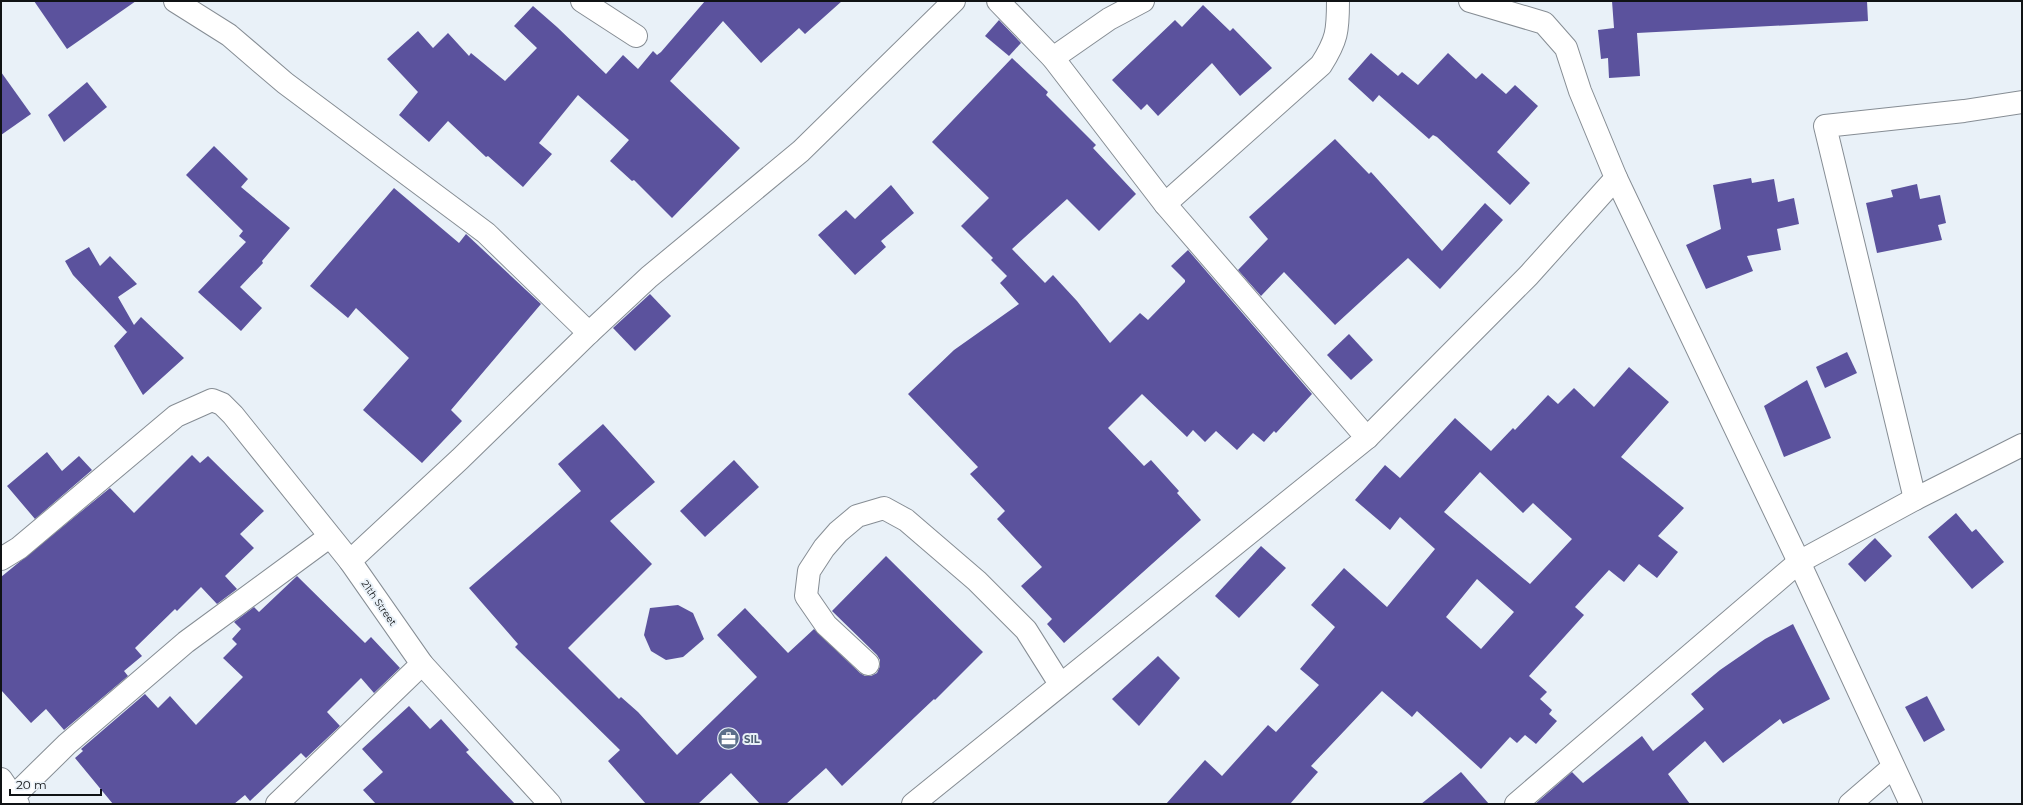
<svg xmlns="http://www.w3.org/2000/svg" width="2023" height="805" viewBox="0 0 2023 805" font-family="Montserrat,sans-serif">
<rect width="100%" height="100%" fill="#e9f1f8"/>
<g fill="#5b529d" fill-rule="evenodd">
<path d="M34,1H136L67,49Z"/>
<path d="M705,1H842L805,34L799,28L761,63L723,21L670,81L740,148L672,218L634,180L632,181L610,161L629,140L578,95L539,143L552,154L523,187L488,156L486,157L448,121L429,142L399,115L418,92L387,59L418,31L433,48L448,33L469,56L471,53L505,81L537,48L514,26L533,6L557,27L606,74L623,55L638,69L653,51L657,55L661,52Z"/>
<path d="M1612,1H1867L1868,21L1637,33L1640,76L1609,78L1608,58L1601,59L1598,30L1614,28Z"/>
<path d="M1203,5L1230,31L1233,28L1272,68L1240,96L1212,63L1158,116L1147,104L1141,110L1112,80L1175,20L1182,27Z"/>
<path d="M999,20L1021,43L1009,56L985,36Z"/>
<path d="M1371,53L1398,76L1402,72L1418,85L1448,53L1476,79L1482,73L1506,94L1515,85L1538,106L1497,152L1530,183L1510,205L1437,137L1433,135L1429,139L1379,95L1373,102L1348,79Z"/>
<path d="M1012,58L1048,92L1046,95L1096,145L1093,148L1136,194L1099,231L1067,199L1012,249L1045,283L1053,275L1077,301L1110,343L1140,313L1148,320L1185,282V280L1171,266L1188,250L1312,394L1276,433L1274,431L1264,442L1253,433L1237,450L1216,431L1205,442L1193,430L1187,437L1142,394L1108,428L1144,466L1151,460L1179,491L1177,493L1201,520L1064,643L1047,624L1052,619L1021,586L1042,567L997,519L1005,511L970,474L978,467L908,394L954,350L1019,304L1000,283L1007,276L991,260L993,258L961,226L989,198L932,142Z"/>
<path d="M1,72L31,114L1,135Z"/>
<path d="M87,82L107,107L64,142L48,115Z"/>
<path d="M1335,139L1369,174L1371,172L1442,251L1485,203L1503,220L1440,289L1408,258L1335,325L1284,272L1261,296L1238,270L1268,239L1249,217Z"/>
<path d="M214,146L248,179L241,187L290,228L262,261L263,263L240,287L262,308L241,331L198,292L246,242L239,236L243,231L186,175Z"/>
<path d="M1751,178L1752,183L1774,179L1778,202L1794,198L1799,224L1777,229L1781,250L1747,256L1753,271L1706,289L1686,245L1721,229L1713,185Z"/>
<path d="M1917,184L1920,199L1940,195L1946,223L1938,225L1942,240L1877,253L1866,203L1893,197L1891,190Z"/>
<path d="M891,185L914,213L881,241L886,247L855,275L818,235L846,210L855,219Z"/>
<path d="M394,188L459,243L466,234L541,304L451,410L462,421L422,463L363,410L409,358L356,308L348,318L310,286Z"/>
<path d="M89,247L100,266L110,256L137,284L118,297L134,325L141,317L184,358L143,395L114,346L129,330L127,332L73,275L65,261Z"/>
<path d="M650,294L671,316L635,351L613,328Z"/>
<path d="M1349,334L1373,360L1351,380L1327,355Z"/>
<path d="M1847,352L1857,373L1825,388L1816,367Z"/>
<path d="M1629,367L1669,402L1621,457L1684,508L1658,536L1678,552L1657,578L1639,564L1624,582L1609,570L1575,607L1584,615L1529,676L1547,692L1540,699L1552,710L1549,714L1557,721L1536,744L1525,735L1517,743L1510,737L1481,769L1417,711L1412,717L1382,691L1311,766L1318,772L1290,804H1166L1205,760L1222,776L1268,725L1276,732L1319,685L1300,669L1335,627L1311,605L1344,568L1387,607L1435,549L1400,517L1390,530L1355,500L1385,465L1400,478L1455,418L1491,451L1513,428L1515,430L1548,395L1558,404L1574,388L1594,407ZM1480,472L1523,513L1533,503L1572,539L1530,584L1444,512ZM1477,579L1514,612L1481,649L1446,617Z"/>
<path d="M1807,380L1831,438L1784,457L1764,406Z"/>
<path d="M603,424L655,482L610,521L652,564L568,648L619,699L621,697L638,712L677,755L757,677L717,635L745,608L788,653L814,629L860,673L865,676H871L877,673L880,666V660L877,655L832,611L886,556L983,652L935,700L934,699L842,786L826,768L786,804H760L731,773L698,804H646L608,761L620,750L515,647L518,644L469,588L581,491L558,464Z"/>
<path d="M47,452L62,471L79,456L92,470L35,519L7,486Z"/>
<path d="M192,455L200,463L208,456L264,511L240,534L254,548L225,576L237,589L217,604L201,587L177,611L175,609L135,648L142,656L124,671L128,676L64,730L46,709L31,723L1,690V577L110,488L134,513Z"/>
<path d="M734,460L759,487L705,537L680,511Z"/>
<path d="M1956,513L1972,532L1976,529L2004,562L1972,589L1928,537Z"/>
<path d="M1875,538L1892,556L1865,582L1848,564Z"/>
<path d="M1261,546L1286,568L1239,618L1215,596Z"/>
<path d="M297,576L365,643L371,637L400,668L374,693L361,678L327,712L340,726L306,758L301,753L250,801L245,795L234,804H113L75,758L83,751L81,749L145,694L158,708L170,696L196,725L243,677L223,658L237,644L232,639L241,629L234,622L254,607L259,612Z"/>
<path d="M678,605L693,613L704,639L683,657L666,660L651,651L644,635L650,608Z"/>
<path d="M1793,624L1830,699L1783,724L1780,719L1723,763L1705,741L1668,774L1690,804H1535L1572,772L1583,783L1642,736L1653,751L1704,709L1691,694L1720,670L1765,639Z"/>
<path d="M1158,656L1180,678L1139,726L1112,699Z"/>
<path d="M1927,696L1945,730L1924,742L1905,707Z"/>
<path d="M409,706L430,729L441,719L469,750L466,752L515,804H376L363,790L383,772L362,749Z"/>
<path d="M1461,772L1489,804H1421Z"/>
</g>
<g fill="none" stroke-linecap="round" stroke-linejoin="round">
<defs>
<g id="street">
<path d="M175,1L229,35L285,83L486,233L589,333"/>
<path d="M582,1L636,36"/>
<path d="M998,1L1053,58L1165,204L1367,438"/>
<path d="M1053,58L1109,19L1143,1"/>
<path d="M1616,178L1799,562L1911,804"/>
<path d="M1165,204L1321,65C1337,40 1338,31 1338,1"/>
<path d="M1915,499L1825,126L1964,111L2022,102"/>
<path d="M1,559L19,548L176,416L212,400L222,404L233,415L350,561L422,664L550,804"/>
<path d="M350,561L460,459L589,333L649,277L801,151L954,1"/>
<path d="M868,664L826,625L806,596L809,571L824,548L838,532L857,516L884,508L906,520L977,581L1026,630L1060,684"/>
<path d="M3,804L13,797L67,744L186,642L329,537"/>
<path d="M277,804L422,664"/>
<path d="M913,804L1367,438L1529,275L1616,178L1580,91L1566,48L1544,23L1470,1"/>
<path d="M1516,804L1799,562L1915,499L2022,445"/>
<path d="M1850,804L1893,767"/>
</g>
<path id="secondary" d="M1,779L18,804"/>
</defs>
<use href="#street" stroke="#868d94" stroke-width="24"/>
<use href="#secondary" stroke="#868d94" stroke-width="24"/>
<use href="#street" stroke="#fff" stroke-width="22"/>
<use href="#secondary" stroke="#fff" stroke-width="22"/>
</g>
<defs>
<symbol id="office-disc" viewBox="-11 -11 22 22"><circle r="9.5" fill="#5c6f8a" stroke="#e9f1f8"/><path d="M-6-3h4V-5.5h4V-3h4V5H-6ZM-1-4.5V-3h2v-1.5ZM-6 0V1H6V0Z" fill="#fff"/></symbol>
</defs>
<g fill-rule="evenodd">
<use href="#office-disc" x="716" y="726" width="25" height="25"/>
</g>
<g text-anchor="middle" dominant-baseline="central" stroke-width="4" stroke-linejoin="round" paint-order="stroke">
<g font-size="10" fill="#101315" stroke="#e9f1f8">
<text transform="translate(379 603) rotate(55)">21th Street</text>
</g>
<g font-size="10" font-weight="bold" fill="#4e5e75" stroke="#e9f1f8" text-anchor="start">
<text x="744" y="739">SIL</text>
</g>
</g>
<rect width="2023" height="805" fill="none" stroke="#101315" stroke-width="4"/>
<path d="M10 789v6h91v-6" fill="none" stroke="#101315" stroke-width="2"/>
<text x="16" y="789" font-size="12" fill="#101315" stroke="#e9f1f8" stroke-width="3" paint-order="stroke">20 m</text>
</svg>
